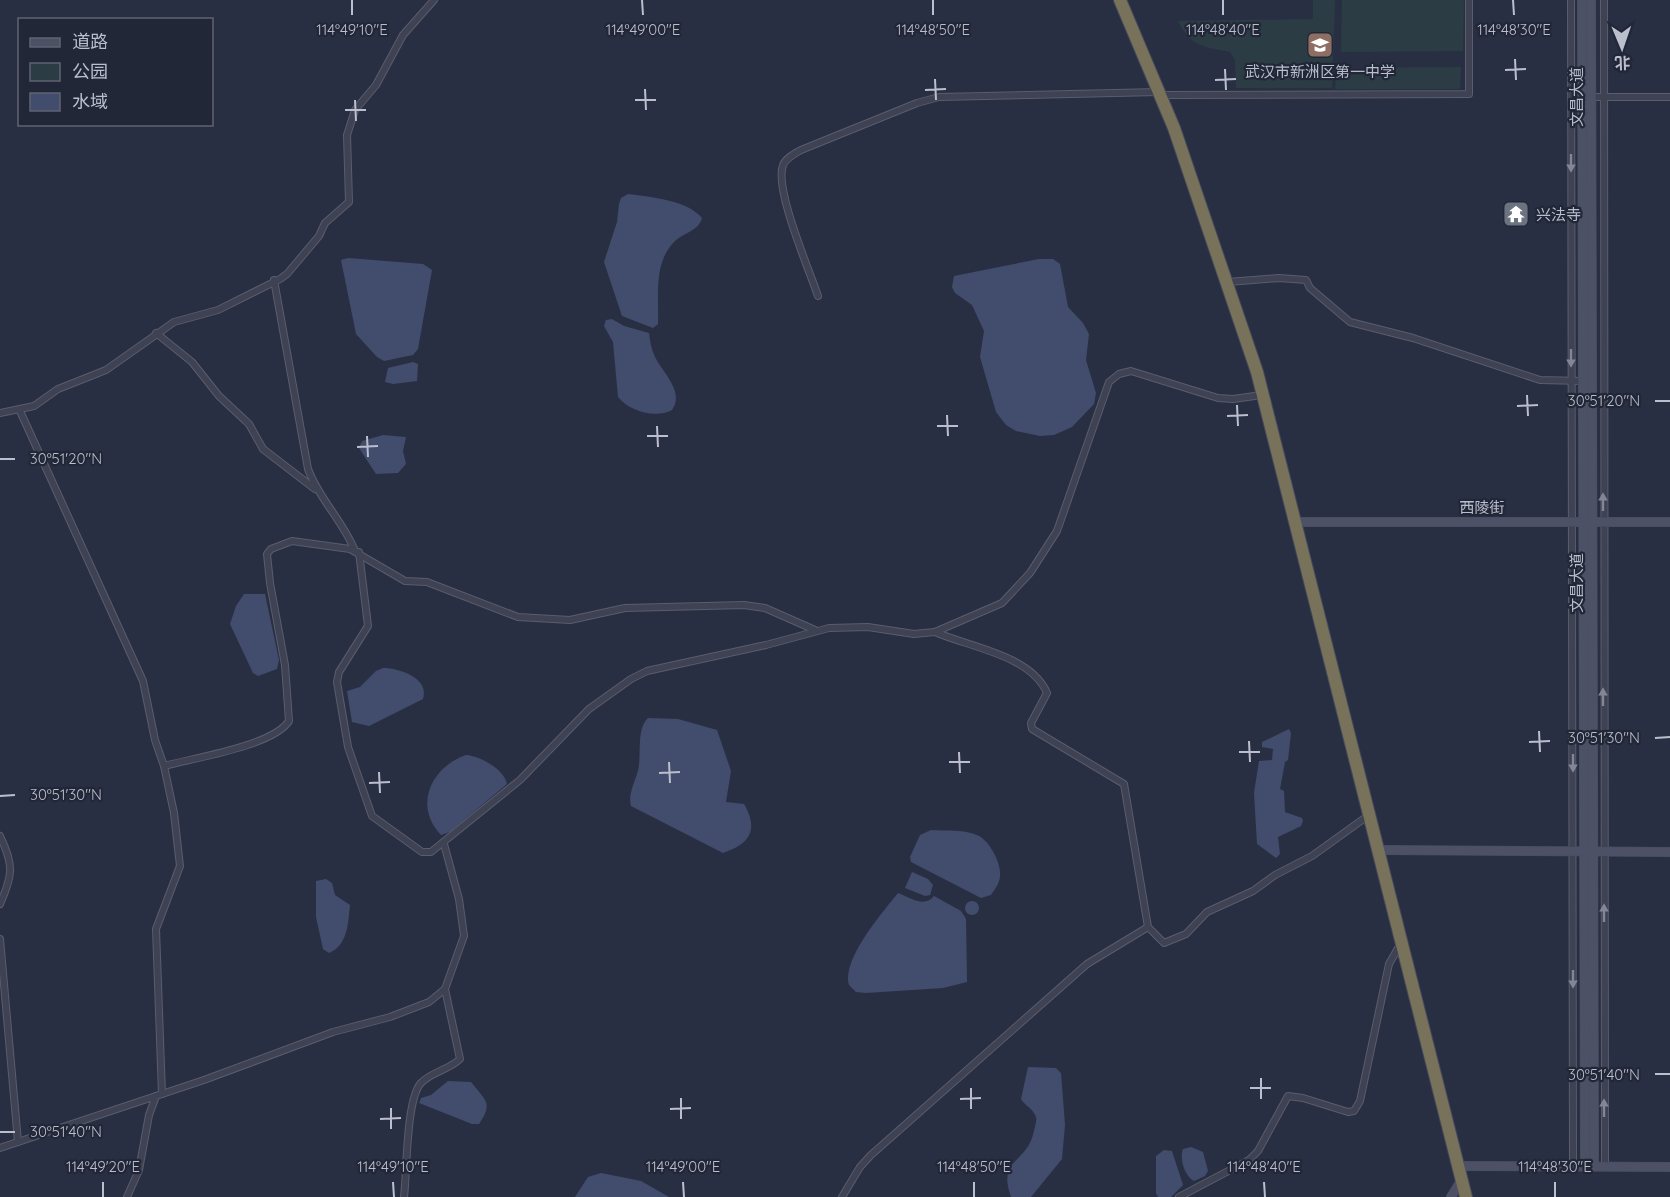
<svg xmlns="http://www.w3.org/2000/svg" width="1670" height="1197" viewBox="0 0 1670 1197" font-family="Quicksand,'Noto Sans SC',sans-serif">
<rect width="100%" height="100%" fill="#292f43"/>
<g fill="#2b3c44">
<path d="M1313,0H1335L1332,88H1236L1235,60L1230,52C1205,47 1190,47 1178,21L1313,19Z"/>
<path d="M1342,0H1464L1463,51L1341,52Z"/>
<path d="M1461,67L1460,89H1335L1337,68Z"/>
</g>
<g fill="#424c6c">
<path d="M628,194C651,197 687,200 702,218C698,232 684,232 674,242C653,263 659,298 658,324L653,328L622,316L604,262L617,222L619,204L621,198Z"/>
<path d="M348,258L423,264L432,270L418,349L413,355L384,361L377,357L356,334L341,260Z"/>
<path d="M1039,259H1053L1060,264L1068,307L1083,323L1089,334L1086,360L1096,393L1094,404L1072,427L1054,435L1040,436L1016,431L1006,425L996,412L980,357L984,331L972,305L955,293L952,287L954,276Z"/>
<path d="M612,319L624,326L649,333C650,341 651,349 655,357C663,373 685,392 672,410C655,419 629,411 618,397L613,342L604,326L606,320Z"/>
<path d="M413,362L418,364L417,381L393,384L385,382L388,368Z"/>
<path d="M383,435L406,437L403,451L406,464L398,473L376,474L359,448L362,441Z"/>
<path d="M244,594H265L279,660L277,669L258,676L253,673L230,624L236,606Z"/>
<path d="M383,668C399,668 430,678 423,699L369,726L352,722L347,691L360,687L376,671Z"/>
<path d="M648,718L678,719L717,730L731,771L726,802L744,804C759,830 750,844 723,853L631,806C628,795 634,784 637,774C643,758 635,730 648,718Z"/>
<path d="M1289,729L1291,733L1288,760L1285,762L1280,789L1284,791L1285,812L1302,818L1303,821L1301,826L1278,837L1280,854L1276,858L1257,844L1254,793L1259,761L1272,760L1273,749L1262,747V742Z"/>
<path d="M466,755C480,756 504,769 507,784L450,832L441,835C413,806 431,767 466,755Z"/>
<path d="M931,830C946,831 965,829 979,836C990,842 1002,864 1000,877C999,884 995,889 991,895L981,898L911,862L910,857L920,835Z"/>
<path d="M912,872L928,879L933,885L930,895L925,896L905,888Z"/>
<path d="M326,879L332,883L335,895L350,905C348,923 348,945 329,953L323,949L316,917V881Z"/>
<path d="M898,893C911,898 924,908 934,896L961,911L966,919L967,982L943,988L866,993L856,992L849,985C842,959 882,913 898,893Z"/>
<circle cx="972" cy="908" r="7"/>
<path d="M1028,1067L1056,1068L1061,1073L1065,1125L1062,1159L1031,1197H1011C997,1157 1027,1165 1034,1131C1035,1126 1037,1121 1036,1117C1033,1108 1025,1106 1021,1099Z"/>
<path d="M448,1081L471,1082C485,1100 494,1103 479,1124H472L419,1103L421,1098L431,1095Z"/>
<path d="M1191,1147L1203,1152L1208,1171L1205,1176L1194,1181C1185,1177 1179,1158 1183,1149Z"/>
<path d="M1164,1150L1172,1151L1183,1185L1171,1197H1158L1156,1193V1156Z"/>
<path d="M601,1173L641,1181L669,1197H575L588,1177Z"/>
</g>
<g fill="none" stroke-linecap="round" stroke-linejoin="round">
<defs>
<g id="street">
<path d="M1571,0L1573,1166"/>
<path d="M1604,0L1605,1166"/>
<path d="M1161,95L1469,94V0"/>
<path d="M1591,97H1670"/>
<path d="M274,280L308,469C319,499 343,521 355,551"/>
<path d="M1228,282L1279,278L1306,280L1310,288L1350,322L1413,338L1540,380L1582,381"/>
<path d="M818,296C809,269 774,189 783,165C786,158 794,154 801,150L917,103L939,97L1159,92"/>
<path d="M156,333L192,362L219,396L249,424L263,449L315,489"/>
<path d="M20,411L143,681L155,740L164,766L174,813L180,866L156,929L162,1094"/>
<path d="M0,413L34,406L58,389L106,370L174,322L218,310L280,279L287,274L319,236L325,223L349,202L347,135L355,110L376,85L403,35L434,0"/>
<path d="M359,552L368,626L339,672L337,682L348,747L372,816L422,852H431L520,780L589,709L631,679L647,671L766,645L829,628L868,627L914,634L935,632L1002,603L1030,573L1057,531L1109,382L1119,374L1131,371L1218,398L1233,399L1262,395"/>
<path d="M935,632C969,647 1031,655 1047,693L1031,723L1032,729L1124,784L1148,927L1164,943L1186,934L1207,912L1253,891L1275,875L1312,856L1369,815"/>
<path d="M164,766C193,758 273,746 289,721L285,665L270,583L267,554L271,549L292,541L350,549L405,581L427,582L518,617L570,620L625,608L744,605L765,608L815,630"/>
<path d="M0,836C14,865 13,875 0,904"/>
<path d="M0,939L18,1142"/>
<path d="M0,1148L204,1080L333,1032L390,1017L429,1002L445,989L464,936L459,899L444,844"/>
<path d="M127,1197L139,1170L149,1115L156,1096"/>
<path d="M404,1197C407,1173 406,1099 421,1083C431,1072 449,1070 460,1059L445,989"/>
<path d="M842,1197L860,1167L871,1155L1087,964L1148,927"/>
<path d="M1179,1197L1249,1160L1258,1151L1288,1096L1303,1098L1348,1112L1354,1111L1360,1101L1389,964L1401,943"/>
</g>
<g id="secondary">
<path d="M1582,0L1585,1166"/>
<path d="M1591,0L1594,1166"/>
<path d="M1294,522H1670"/>
<path d="M1379,850L1670,852"/>
<path d="M1458,1166L1670,1167"/>
<path d="M1451,1197L1462,1179"/>
</g>
<path id="highway" d="M1120,0L1174,128L1257,372L1466,1197"/>
</defs>
<use href="#street" stroke="#595d6d" stroke-width="8"/>
<use href="#secondary" stroke="#474b5c" stroke-width="10"/>
<use href="#highway" stroke="#454a5a" stroke-width="14"/>
<use href="#street" stroke="#3e4252" stroke-width="6"/>
<use href="#secondary" stroke="#4c5165" stroke-width="9"/>
<use href="#highway" stroke="#78725b" stroke-width="12"/>
</g>
<defs><path id="oneway-solid" d="M-6-.8H1V-3.2L6.5 0L1 3.2V.8H-6Z" transform="scale(1.5)"/></defs>
<g fill="#838695">
<use href="#oneway-solid" transform="translate(1571 163) rotate(90)"/>
<use href="#oneway-solid" transform="translate(1571 358) rotate(90)"/>
<use href="#oneway-solid" transform="translate(1603 502) rotate(-90)"/>
<use href="#oneway-solid" transform="translate(1603 697) rotate(-90)"/>
<use href="#oneway-solid" transform="translate(1573 763) rotate(90)"/>
<use href="#oneway-solid" transform="translate(1604 913) rotate(-90)"/>
<use href="#oneway-solid" transform="translate(1573 979) rotate(90)"/>
<use href="#oneway-solid" transform="translate(1604 1108) rotate(-90)"/>
</g>
<path fill="none" stroke="#bbbecc" stroke-width="2" d="M352,0V15M642,0L643,15M933,0V15M1223,0V15M1513,0L1514,15M1515,59L1516,80M1225,69L1226,90M1505,70L1526,69M935,79L936,100M1215,80L1236,79M645,89L646,110M925,90L946,89M355,100L356,121M635,100H656M345,110H366M1527,395L1528,416M1655,401H1670M1237,405L1238,426M1517,406L1538,405M947,415L948,436M1227,416L1248,415M657,426L658,447M937,426H958M367,436L368,457M647,436H668M357,447L378,446M0,459H15M1539,731L1540,752M1655,738L1670,737M1249,741L1250,762M1529,742L1550,741M959,752L960,773M1239,752H1260M669,762L670,783M949,762H970M379,772L380,793M659,773L680,772M369,783L390,782M0,796L15,795M1655,1074H1670M1261,1078V1099M971,1088V1109M1250,1088H1271M681,1098V1119M960,1099L981,1098M391,1108V1129M670,1109L691,1108M380,1119L401,1118M0,1132H15M103,1182V1197M393,1182L394,1197M683,1182L684,1197M974,1182V1197M1264,1182L1265,1197M1555,1182V1197"/>
<defs>
<symbol id="school-square" viewBox="-11 -11 22 22"><rect x="-9" y="-9" width="18" height="18" rx="4" fill="#8d6e63" stroke="#222738"/><path d="M0-5L7-2L0 1L-7-2ZM-4 1L0 2.5L4 1V4Q0 6-4 4Z" fill="#fff"/></symbol>
<symbol id="temple-square" viewBox="-11 -11 22 22"><rect x="-9" y="-9" width="18" height="18" rx="4" fill="#6b7280" stroke="#222738"/><path d="M0-6L5-2H3V0L6.5 2.5H4V6H1.5V3h-3V6H-4V2.5H-6.5L-3 0V-2H-5Z" fill="#fff"/></symbol>
</defs>
<g fill-rule="evenodd">
<use href="#school-square" x="1305" y="30" width="30" height="30"/>
<use href="#temple-square" x="1501" y="199" width="30" height="30"/>
</g>
<g text-anchor="middle" dominant-baseline="central" stroke-width="4.5" stroke-linejoin="round" paint-order="stroke">
<g font-size="15" fill="#bbbecc" stroke="#222738">
<text x="1320" y="71">武汉市新洲区第一中学</text>
<text x="1536" y="214" text-anchor="start">兴法寺</text>
</g>
<g font-size="15" fill="#bbbecc" stroke="#222738">
<text transform="translate(1576 97) rotate(-90)">文昌大道</text>
<text x="1482" y="507">西陵街</text>
<text transform="translate(1576 583) rotate(-90)">文昌大道</text>
</g>
</g>
<g font-size="15" text-anchor="middle" fill="#bbbecc" stroke="#222738" stroke-width="4.5" stroke-linejoin="round" paint-order="stroke">
<text x="352" y="35">114°49'10"E</text>
<text x="643" y="35">114°49'00"E</text>
<text x="933" y="35">114°48'50"E</text>
<text x="1223" y="35">114°48'40"E</text>
<text x="1514" y="35">114°48'30"E</text>
<text x="1604" y="406">30°51'20"N</text>
<text x="66" y="464">30°51'20"N</text>
<text x="1604" y="743">30°51'30"N</text>
<text x="66" y="800">30°51'30"N</text>
<text x="1604" y="1080">30°51'40"N</text>
<text x="66" y="1137">30°51'40"N</text>
<text x="103" y="1172">114°49'20"E</text>
<text x="393" y="1172">114°49'10"E</text>
<text x="683" y="1172">114°49'00"E</text>
<text x="974" y="1172">114°48'50"E</text>
<text x="1264" y="1172">114°48'40"E</text>
<text x="1555" y="1172">114°48'30"E</text>
</g>
<rect x="18" y="18" width="195" height="108" fill="#222738" stroke="#5f6373" stroke-width="1.5"/>
<rect x="30" y="38" width="30" height="9" fill="#4c5165" stroke="#5f6373" stroke-width="1.5"/>
<text x="72" y="48" font-size="18" fill="#bbbecc">道路</text>
<rect x="30" y="63" width="30" height="18" fill="#2b3c44" stroke="#5f6373" stroke-width="1.5"/>
<text x="72" y="78" font-size="18" fill="#bbbecc">公园</text>
<rect x="30" y="93" width="30" height="18" fill="#424c6c" stroke="#5f6373" stroke-width="1.5"/>
<text x="72" y="108" font-size="18" fill="#bbbecc">水域</text>
<g transform="translate(1622 48) rotate(178)" stroke="#222738" stroke-width="4.5" paint-order="stroke">
<path d="M0-4.5L10 22L0 15L-10 22Z" fill="#bbbecc"/>
<text y="-9" font-size="16" font-weight="bold" text-anchor="middle" fill="#bbbecc">北</text>
</g>
</svg>
